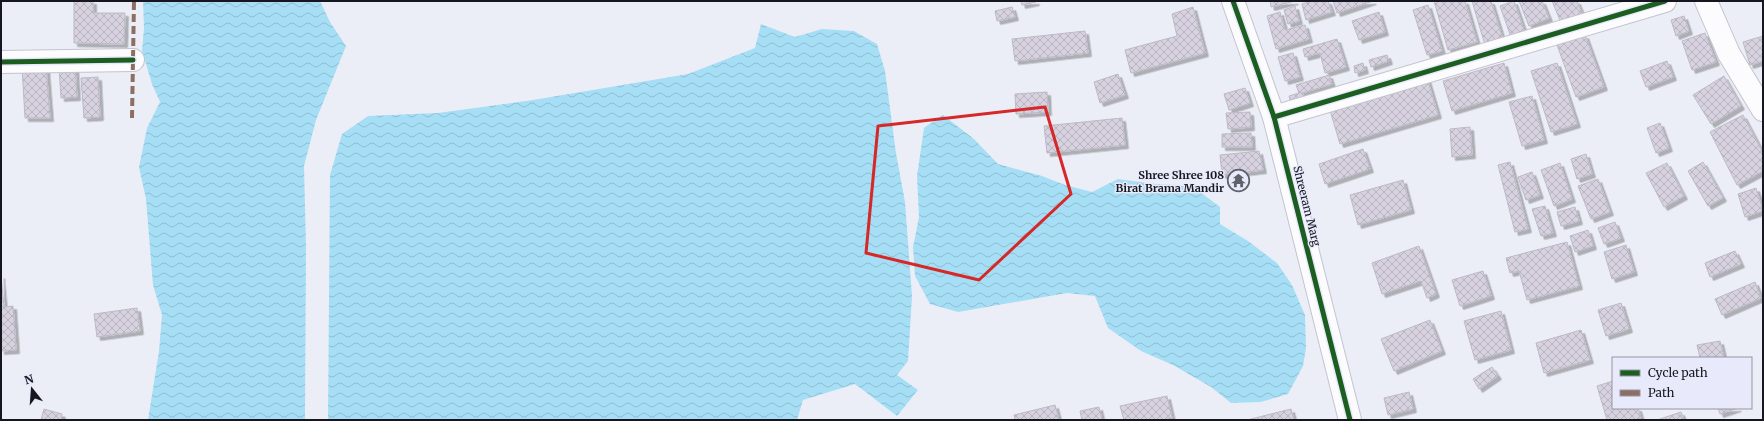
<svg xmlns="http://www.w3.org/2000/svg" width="1764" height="421" viewBox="0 0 1764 421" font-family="Merriweather,serif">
<defs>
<pattern id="water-waves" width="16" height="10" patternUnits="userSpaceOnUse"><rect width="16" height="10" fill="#a6def6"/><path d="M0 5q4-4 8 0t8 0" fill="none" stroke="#8ebed2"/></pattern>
<pattern id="building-cross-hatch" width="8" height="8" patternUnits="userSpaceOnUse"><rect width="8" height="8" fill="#d7d1e0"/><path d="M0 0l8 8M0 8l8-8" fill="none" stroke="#b8b3c0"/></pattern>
<filter id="shadow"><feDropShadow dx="3.5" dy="3.5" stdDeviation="0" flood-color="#0004"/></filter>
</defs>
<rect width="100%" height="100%" fill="#eceef7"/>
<g fill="url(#water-waves)">
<path d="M143,1H320L330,22L346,46L316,120L304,166L306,246L305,420H148L159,351L162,315L153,285L146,199L139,167L147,128L160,102L152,84L142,51L144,28Z"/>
<path d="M761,24L795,37L822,29L854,31L877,44L885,71L896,153L905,202L912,296L908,361L897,375L918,390L897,416L855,384L803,400L797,420H328L330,175L342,134L368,116L438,113L533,100L688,74L755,48Z"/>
<path d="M943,115L974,139L998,164L1042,176L1065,185L1092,192L1118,179L1155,184L1179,185L1200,192L1220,207V224L1248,241L1277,263L1292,285L1305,315L1306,348L1303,366L1288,394L1261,402L1231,403L1211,387L1173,365L1141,351L1108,328L1095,296L1067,293L958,312L930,304L915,276L913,247L919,217L917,176L924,128Z"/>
</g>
<g fill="url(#building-cross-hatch)" stroke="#bcbac3" filter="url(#shadow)">
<path d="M74,1H93V13H125L124,44L74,43Z"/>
<path d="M1021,1H1036V2L1022,5Z"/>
<path d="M1270,1H1295L1271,7Z"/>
<path d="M1313,1H1328L1332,12L1306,20L1302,4Z"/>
<path d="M1333,1H1373L1337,13Z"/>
<path d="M1434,1H1465L1477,42L1448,50Z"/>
<path d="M1472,1H1491L1503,40L1485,45Z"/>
<path d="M1514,1L1525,33L1511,37L1500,6Z"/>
<path d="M1519,1H1542L1549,18L1529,26Z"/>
<path d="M1552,1H1577L1583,16L1562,25Z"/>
<path d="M1428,5L1442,51L1427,55L1413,10Z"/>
<path d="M1295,6L1299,21L1288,24L1284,10Z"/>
<path d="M1012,7L1015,17L997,21L995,11Z"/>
<path d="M1193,7L1205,53L1131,73L1125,50L1177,36L1172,14Z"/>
<path d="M1280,12L1285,30L1305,25L1309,39L1276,49L1267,16Z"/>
<path d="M1379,12L1385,32L1359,40L1352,21Z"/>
<path d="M1684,16L1689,31L1676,36L1671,20Z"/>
<path d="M1085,31L1088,53L1015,61L1012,39Z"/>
<path d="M1705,33L1716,62L1692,70L1682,41Z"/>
<path d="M1585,35L1604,87L1576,97L1557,45Z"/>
<path d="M1763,36V61L1750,65L1743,42Z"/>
<path d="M1337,39L1346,67L1325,73L1320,53L1305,57L1303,49Z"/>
<path d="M1293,53L1300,77L1285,81L1278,57Z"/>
<path d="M1387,55L1389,61L1371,67L1369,60Z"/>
<path d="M1667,61L1673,77L1646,87L1640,71Z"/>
<path d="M1363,63L1365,70L1355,73L1354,66Z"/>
<path d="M1504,63L1512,93L1452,111L1443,81Z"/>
<path d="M1557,63L1577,124L1551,132L1531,71Z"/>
<path d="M22,67H46L50,118H25Z"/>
<path d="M75,67L77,97L61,98L59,68Z"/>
<path d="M1118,74L1125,95L1100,103L1094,82Z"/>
<path d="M1329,75L1332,84L1302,93L1306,103L1292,107L1289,96L1299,93L1296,85Z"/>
<path d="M1724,76L1741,106L1711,124L1693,95Z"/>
<path d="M98,77L100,117L84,118L81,78Z"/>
<path d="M1427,78L1438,115L1340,144L1329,107Z"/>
<path d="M1245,88L1250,103L1229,110L1224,94Z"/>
<path d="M1047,92L1048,112L1016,114L1015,94Z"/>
<path d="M1532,96L1544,140L1522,146L1509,102Z"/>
<path d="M1250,112L1251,127L1228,129L1226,113Z"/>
<path d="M1743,115L1763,153V171L1737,185L1710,132Z"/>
<path d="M1122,118L1125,145L1047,153L1044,126Z"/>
<path d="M1660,123L1669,148L1656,153L1647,128Z"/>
<path d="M1470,127L1472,155L1452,157L1450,129Z"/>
<path d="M1251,133L1252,147H1222V134Z"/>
<path d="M1363,149L1370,169L1325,184L1319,164Z"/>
<path d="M1259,151L1263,170L1222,175L1220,155Z"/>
<path d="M1586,154L1592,174L1577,179L1571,159Z"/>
<path d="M1510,162L1528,229L1515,232L1498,165Z"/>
<path d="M1703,162L1723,198L1708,206L1688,171Z"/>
<path d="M1560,163L1572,199L1554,206L1541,170Z"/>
<path d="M1667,163L1684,196L1664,207L1646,173Z"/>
<path d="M1532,172L1540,195L1526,200L1518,177Z"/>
<path d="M1598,179L1610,212L1591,219L1578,186Z"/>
<path d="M1403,180L1411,210L1358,225L1350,195Z"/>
<path d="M1756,188L1763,211L1745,217L1738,194Z"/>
<path d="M1545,206L1553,233L1541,236L1532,209Z"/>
<path d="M1575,207L1579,221L1561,226L1557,212Z"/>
<path d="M1615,222L1621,238L1604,244L1598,228Z"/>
<path d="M1588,230L1593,246L1575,252L1570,236Z"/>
<path d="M1567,242L1579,286L1527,300L1519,271L1510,273L1506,258Z"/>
<path d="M1626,245L1634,272L1612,279L1604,252Z"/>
<path d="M1419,246L1436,294L1427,298L1421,281L1382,294L1372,263Z"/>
<path d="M1735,251L1741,264L1710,277L1705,263Z"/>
<path d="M1483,271L1491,296L1460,306L1452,280Z"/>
<path d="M1,275L4,307L13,306L16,350L1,351Z"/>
<path d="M1755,282L1761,298L1722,315L1715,299Z"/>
<path d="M1621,303L1629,329L1606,336L1598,310Z"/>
<path d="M137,308L140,331L97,337L94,314Z"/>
<path d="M1501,311L1511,350L1475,360L1464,321Z"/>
<path d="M1430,320L1442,351L1394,371L1381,339Z"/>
<path d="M1581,330L1590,360L1544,373L1536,343Z"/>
<path d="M1720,341L1724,358H1700L1697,345Z"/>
<path d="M1492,367L1498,376L1479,389L1473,379Z"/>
<path d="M1613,381V408H1638L1641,418L1634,420H1607L1597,386Z"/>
<path d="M1409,392L1413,409L1388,415L1384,398Z"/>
<path d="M1167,396L1172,418L1162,420H1124L1120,406Z"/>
<path d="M1055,405L1059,420H1015L1014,415Z"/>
<path d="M1099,407L1102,420H1082L1080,411Z"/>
<path d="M1718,408H1738L1720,414Z"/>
<path d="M44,409L62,414L61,420H41Z"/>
<path d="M1291,409L1294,420H1247Z"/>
<path d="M1681,412L1684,420H1657Z"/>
</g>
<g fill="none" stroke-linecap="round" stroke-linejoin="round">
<defs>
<g id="minor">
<path d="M1233,1L1274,117L1350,420"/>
<path d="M1706,1L1729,54L1763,110"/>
<path d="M1,62L133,60"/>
<path d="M1274,117L1665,1"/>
</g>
</defs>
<use href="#minor" stroke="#c3c4cd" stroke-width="24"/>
<use href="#minor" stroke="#fcfcfe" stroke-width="22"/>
<path stroke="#8d6e63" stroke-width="4" stroke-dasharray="8 4" stroke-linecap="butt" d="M132,118L134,1"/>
<defs>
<g id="cycleway">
<path d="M1233,1L1274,117L1350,420"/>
<path d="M1,62L133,60"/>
<path d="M1274,117L1665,1"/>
</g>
</defs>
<use href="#cycleway" stroke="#e8eafb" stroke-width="8"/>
<use href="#cycleway" stroke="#1b5e20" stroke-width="5"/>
</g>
<path fill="none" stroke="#d62828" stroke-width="3" stroke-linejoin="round" d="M1045,107L1071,194L979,280L866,253L878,126Z"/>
<defs>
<symbol id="temple-ring" viewBox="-11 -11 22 22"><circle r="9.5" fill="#e8eafb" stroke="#60626b" stroke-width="1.5"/><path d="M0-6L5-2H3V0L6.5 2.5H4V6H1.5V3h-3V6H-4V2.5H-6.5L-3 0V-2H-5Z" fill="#60626b"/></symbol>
</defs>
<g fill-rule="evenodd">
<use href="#temple-ring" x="1226" y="168" width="25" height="25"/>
</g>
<g text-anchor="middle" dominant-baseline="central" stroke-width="3" stroke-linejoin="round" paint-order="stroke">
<g font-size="11" font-weight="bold" fill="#15161f" stroke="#e8eafb" text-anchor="end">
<text x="1224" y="175">Shree Shree 108<tspan x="1224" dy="13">Birat Brama Mandir</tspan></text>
</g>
<g font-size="11" fill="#15161f" stroke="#e8eafb">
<text transform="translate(1307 206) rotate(76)">Shreeram Marg</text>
</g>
</g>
<rect width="1764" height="421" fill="none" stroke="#15161f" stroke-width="4"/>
<rect x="1612" y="357" width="140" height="52" fill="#e8eafb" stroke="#9495a3"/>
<rect x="1620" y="370" width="20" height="6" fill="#1b5e20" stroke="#9495a3"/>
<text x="1648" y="377" font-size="12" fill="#15161f">Cycle path</text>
<rect x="1620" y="390" width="20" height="6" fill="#8d6e63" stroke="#9495a3"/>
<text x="1648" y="397" font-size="12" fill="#15161f">Path</text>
<g transform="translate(32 389) rotate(343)" stroke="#e8eafb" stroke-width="3" paint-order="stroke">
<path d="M0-3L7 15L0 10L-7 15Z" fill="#15161f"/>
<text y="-6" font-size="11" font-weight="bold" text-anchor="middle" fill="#15161f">N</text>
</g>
</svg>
